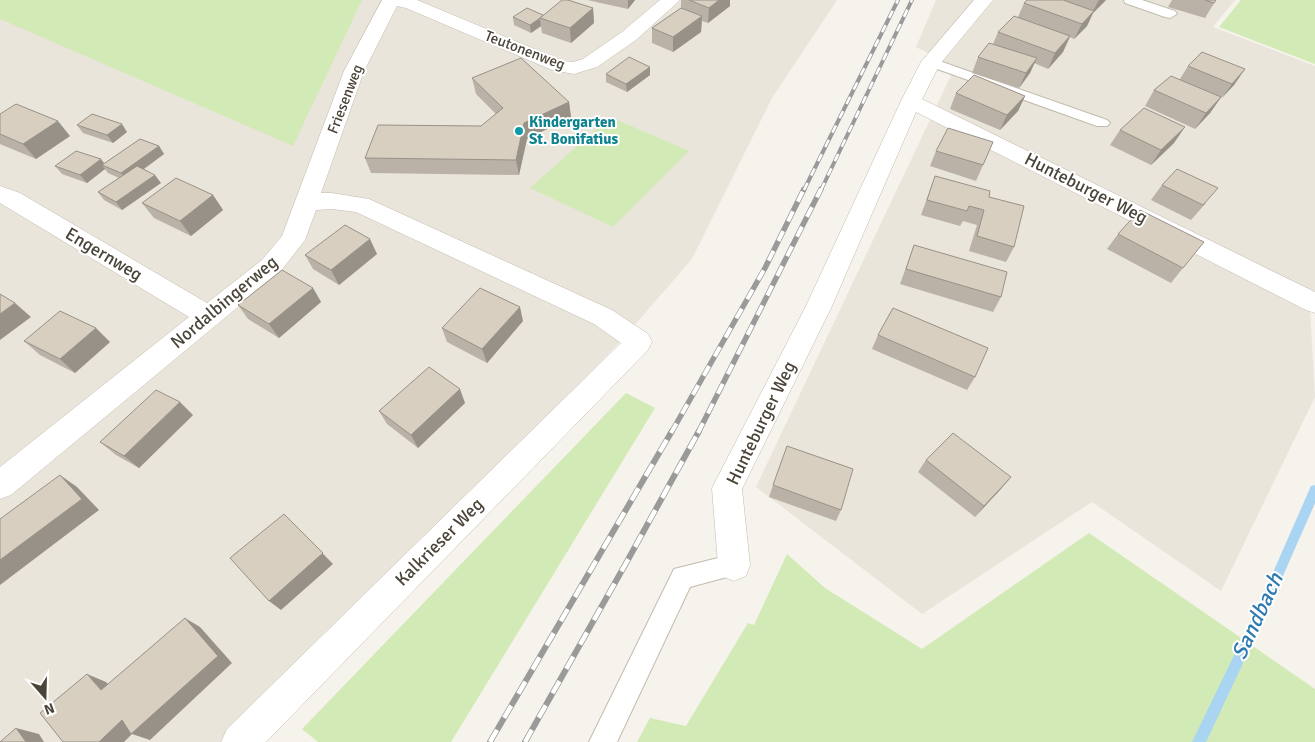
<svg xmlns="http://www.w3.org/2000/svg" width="1315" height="742" viewBox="0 0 1315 742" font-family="Signika,sans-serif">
<rect width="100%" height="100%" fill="#f6f3ec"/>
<g fill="#eae5da">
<path d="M0,0H837L772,98L692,259L619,343L225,742H0Z"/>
<path d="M936,0H1235L1213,27L1315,66V299L1310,308L1315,397L1221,591L1092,502L922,614L756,487L955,67L916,47Z"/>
</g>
<g fill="#d2eab5">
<path d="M0,0H362L293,146L0,19Z"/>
<path d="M1241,0H1315V64L1219,27Z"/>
<path d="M610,117L689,151L613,227L530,188Z"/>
<path d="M626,393L655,408L451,742H318L302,729Z"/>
<path d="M1089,533L1315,689V742H637L650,718L686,726L748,623L754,625L787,554L825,588L922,649Z"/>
</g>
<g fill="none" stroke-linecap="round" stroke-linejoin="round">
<path fill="#a9d4f2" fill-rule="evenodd" d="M1315,485V503L1268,610L1206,742H1192L1260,602L1311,486Z"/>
<defs>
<g id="lane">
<path d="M1124,0H1142L1175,11L1177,14L1170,18L1165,17L1125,3Z"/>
<path d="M931,58L1107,120L1110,123L1107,126H1097L926,65L924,62L926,59Z"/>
<path d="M734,554L742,557L746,565L742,573L690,587L617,742H589L674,569Z"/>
</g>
<g id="street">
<path d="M382,0H417L563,61L573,62L583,59L622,32L660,0H680L636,40L597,67L574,74L552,70L406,8L397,6L364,71L321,193H332L369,199L612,310L648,334L652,342L648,350L266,742H221L227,729L621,343L594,324L356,212L332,209L316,210L305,240L280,272L11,495L0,499V467L189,317L0,203V186L20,193L207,303L262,260L282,236L344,71Z"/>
<path d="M974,0H993L940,64L922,99L1315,292V313L1306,310L916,112L832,306L742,489L750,565L746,576L734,581L722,576L718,565L712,488L806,306L901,101L921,62Z"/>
</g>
</defs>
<use href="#lane" stroke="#c2bbae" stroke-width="2"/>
<use href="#street" stroke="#c2bbae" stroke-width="1"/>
<use href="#lane" fill="#fff" fill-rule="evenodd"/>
<use href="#street" fill="#fff" fill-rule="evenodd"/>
<defs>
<g id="rail-far2">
<path d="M804,190L898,0"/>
<path d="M821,190L912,0"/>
</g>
<g id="rail-far1">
<path d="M671,433L765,268L804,189"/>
<path d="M698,433L821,189"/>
</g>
<g id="rail">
<path d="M490,742L672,431"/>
<path d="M525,742L625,565L699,431"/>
</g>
</defs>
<use href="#rail-far2" stroke="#9a9a9a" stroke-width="4"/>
<use href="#rail-far1" stroke="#9a9a9a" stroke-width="5.5"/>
<use href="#rail" stroke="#9a9a9a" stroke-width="6"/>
<use href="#rail-far2" stroke="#fff" stroke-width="2.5" stroke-dasharray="8" stroke-linecap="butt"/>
<use href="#rail-far1" stroke="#fff" stroke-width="4" stroke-dasharray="11" stroke-linecap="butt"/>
<use href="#rail" stroke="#fff" stroke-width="4.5" stroke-dasharray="14" stroke-linecap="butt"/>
</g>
<g fill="#bab2a6">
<path d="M587,0H635L628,9Z"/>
<path d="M681,0H730V6L708,23L702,21L701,32L673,52L652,43V28L681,8Z"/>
<path d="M1027,0H1106L1093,13L1087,26L1074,39L1070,37L1063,52L1048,69L1034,63L1030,73L1019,88L972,73L978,57L993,44L998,32L1018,17L1024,3Z"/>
<path d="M1172,0H1216L1205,18L1168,7Z"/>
<path d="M593,8L594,23L571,43L542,33L541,26L531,33L514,25L513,17L543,15Z"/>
<path d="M1188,66L1245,69L1234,85L1220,99L1210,113L1195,129L1145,106L1154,90L1180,79Z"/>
<path d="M606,74L650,75L627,92L606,82Z"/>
<path d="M472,78L569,102L571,117L527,139L519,175L371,173L365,158L481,126L496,114L476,94Z"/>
<path d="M956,93L1025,96L1018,111L1000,130L950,109Z"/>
<path d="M0,114L70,136L36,159L0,144Z"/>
<path d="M77,125L127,132L113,143L83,133Z"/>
<path d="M1120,130L1174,143L1151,165L1110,145Z"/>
<path d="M993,142L976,181L930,166L936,151Z"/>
<path d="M159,146L164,154L144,169L161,183L122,210L104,200L98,192L119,178L108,173L105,169L87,183L62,174L55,166L101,159L104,164Z"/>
<path d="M935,176L989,197L1014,247L1006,262L969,251L977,225L963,221L960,226L921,215Z"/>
<path d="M1162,185L1206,203L1191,220L1151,200Z"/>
<path d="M213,195L223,210L191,236L154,218L142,203Z"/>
<path d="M1118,234L1183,268L1171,283L1107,249Z"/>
<path d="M914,245L1001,297L993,312L900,284Z"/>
<path d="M377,254L339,285L313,269L305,255Z"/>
<path d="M313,288L321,302L279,338L248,319L238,305Z"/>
<path d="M523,321L487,363L447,342L442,328Z"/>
<path d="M878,335L975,377L967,390L872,349Z"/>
<path d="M24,341L110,342L75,373L40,355Z"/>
<path d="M465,403L418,448L387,424L379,411Z"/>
<path d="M193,415L139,468L116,455L100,442Z"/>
<path d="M926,460L1011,477L975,517L918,472Z"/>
<path d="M773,485L841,510L836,521L769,497Z"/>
</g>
<g fill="#979187">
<path d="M628,0H635L628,9Z"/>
<path d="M719,0H730V6L708,23L709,8Z"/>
<path d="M1099,0H1106L1093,13L1087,26L1074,39L1082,24L1092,13Z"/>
<path d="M593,8L594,23L571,43L570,28Z"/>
<path d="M702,16L701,32L673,52V37Z"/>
<path d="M540,19L541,26L531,33L530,25Z"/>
<path d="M1070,36L1063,52L1048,69L1055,53Z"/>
<path d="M1037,58L1030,73L1019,88L1026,73Z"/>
<path d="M650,67V75L627,92L626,84Z"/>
<path d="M1245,69L1234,85L1221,99L1232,84Z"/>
<path d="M1025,96L1018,111L1000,130L1007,115Z"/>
<path d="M1221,97L1210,113L1195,129L1206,113Z"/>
<path d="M569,102L571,117L527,139L519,175L516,160L524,123Z"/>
<path d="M58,121L70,136L36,159L23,144Z"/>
<path d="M122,124L127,132L113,143L107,135Z"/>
<path d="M1185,127L1174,143L1151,165L1161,150Z"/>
<path d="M159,146L164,154L127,181L121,173Z"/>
<path d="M101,159L107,167L102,165L105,169L87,183L80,175Z"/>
<path d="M155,175L161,183L122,210L116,202Z"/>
<path d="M213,195L223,210L191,236L180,221Z"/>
<path d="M370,239L377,254L339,285L331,270Z"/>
<path d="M313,288L321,302L279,338L269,324Z"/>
<path d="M15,303L31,317L0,340V314Z"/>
<path d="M520,307L523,321L487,363L482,349Z"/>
<path d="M96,328L110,342L75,373L60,359Z"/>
<path d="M460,389L465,403L418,448L411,435Z"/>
<path d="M180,402L193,415L139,468L124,456Z"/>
<path d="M60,475L77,487L99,510L0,585V560Z"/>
<path d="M1011,477L1001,489L975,517L984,506Z"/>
<path d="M284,514L333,564L281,610L269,601Z"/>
<path d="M185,618L200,627L232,663L150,740L132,734L124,742H99Z"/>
<path d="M87,674L106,682L120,697L101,690Z"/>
<path d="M16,728L39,734L44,742H26Z"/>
</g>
<g fill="#d8cfc1" stroke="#979187">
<path d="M562,0H568L593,8L570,28L540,18Z"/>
<path d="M689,0H719L709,8Z"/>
<path d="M1027,0H1063L1094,11L1082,24L1024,3Z"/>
<path d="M1205,0H1216L1214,3Z"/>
<path d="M527,8L543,15L540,18L530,25L513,17Z"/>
<path d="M681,8L702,16L673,37L652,28Z"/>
<path d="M1014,16L1070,36L1055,53L998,32Z"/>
<path d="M989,43L1037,58L1026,73L978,57Z"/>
<path d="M1202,52L1245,69L1232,84L1188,66Z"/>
<path d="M629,57L650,67L626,84L606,74Z"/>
<path d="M521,58L569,102L524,123L516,160L365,158L378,125L481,126L503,108L472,78Z"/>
<path d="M974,75L1025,96L1007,115L956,93Z"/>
<path d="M1171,76L1221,97L1206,113L1154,90Z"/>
<path d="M16,104L58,121L23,144L0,134V114Z"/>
<path d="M1144,108L1185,127L1161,150L1120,130Z"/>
<path d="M92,114L122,124L107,135L77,125Z"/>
<path d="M948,128L993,142L983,165L936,151Z"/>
<path d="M140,139L159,146L121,173L102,165Z"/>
<path d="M76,151L101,159L80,175L55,166Z"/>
<path d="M137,166L155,175L116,202L98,192Z"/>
<path d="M1177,169L1218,188L1203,205L1162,185Z"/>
<path d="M935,176L990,191L989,197L1024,206L1014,247L977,236L984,210L969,206L967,211L927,200Z"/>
<path d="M176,178L213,195L180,221L142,203Z"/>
<path d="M1140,210L1204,242L1183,268L1118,234Z"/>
<path d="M345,225L370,239L331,270L305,255Z"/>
<path d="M914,245L1007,272L1001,297L906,269Z"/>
<path d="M282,270L313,288L269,324L238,305Z"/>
<path d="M480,288L520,307L482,349L442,328Z"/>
<path d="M0,294L15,303L0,314Z"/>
<path d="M893,308L988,348L975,377L878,335Z"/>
<path d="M60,311L96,328L60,359L24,341Z"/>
<path d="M429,367L460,389L411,435L379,411Z"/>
<path d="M156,390L180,402L124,456L100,442Z"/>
<path d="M953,433L1011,477L984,506L926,460Z"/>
<path d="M787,446L853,469L841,510L773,485Z"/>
<path d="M60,475L82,499L0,560V519Z"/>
<path d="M284,514L323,553L269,601L230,558Z"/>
<path d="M185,618L218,656L131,734L122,720L99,742H63L40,713L87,674L101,690Z"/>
<path d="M16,728L26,742H0Z"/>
</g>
<circle fill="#0f9aa8" stroke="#fff" stroke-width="2" cx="519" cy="131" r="5"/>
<g text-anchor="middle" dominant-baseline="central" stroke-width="4" stroke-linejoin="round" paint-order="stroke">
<g font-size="15" fill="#4b4439" stroke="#fff">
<text transform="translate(525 50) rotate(21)">Teutonenweg</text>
<text transform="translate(345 99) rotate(-69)">Friesenweg</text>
</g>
<g font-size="15" font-weight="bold" fill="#0d838f" stroke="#fff" text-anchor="start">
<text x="529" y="122">Kindergarten<tspan x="529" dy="17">St. Bonifatius</tspan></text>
</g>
<g font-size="18" fill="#4b4439" stroke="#fff">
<text transform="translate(1086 188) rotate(27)">Hunteburger Weg</text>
<text transform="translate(104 254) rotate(31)">Engernweg</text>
<text transform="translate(224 302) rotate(-40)">Nordalbingerweg</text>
<text transform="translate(761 423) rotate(-64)">Hunteburger Weg</text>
<text transform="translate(439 542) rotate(-45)">Kalkrieser Weg</text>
</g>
<g font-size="22" font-style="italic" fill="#2e7ab2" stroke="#fff">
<text transform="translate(1257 616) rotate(-65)">Sandbach</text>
</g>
</g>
<g transform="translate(45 697) rotate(160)" stroke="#ffffff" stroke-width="4" paint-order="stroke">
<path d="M0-4L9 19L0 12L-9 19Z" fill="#4b4439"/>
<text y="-8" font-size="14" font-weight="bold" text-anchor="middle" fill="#4b4439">N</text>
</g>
</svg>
